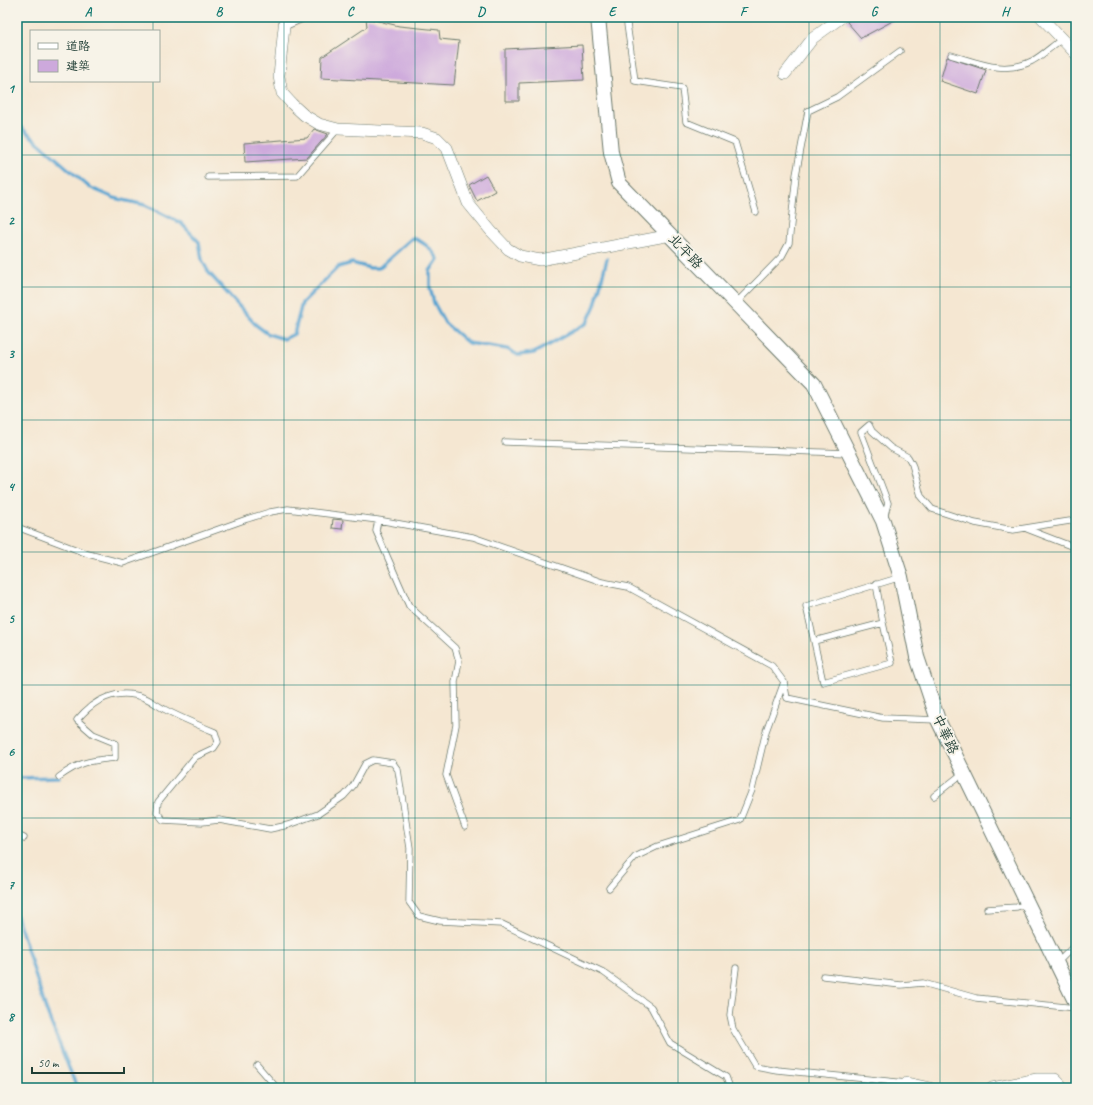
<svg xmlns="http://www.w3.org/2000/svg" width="1093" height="1105" font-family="Caveat,'LXGW WenKai TC',sans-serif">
<rect width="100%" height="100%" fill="#f7f3e8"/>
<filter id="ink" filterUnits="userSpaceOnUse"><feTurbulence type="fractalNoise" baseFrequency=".025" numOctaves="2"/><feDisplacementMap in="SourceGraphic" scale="8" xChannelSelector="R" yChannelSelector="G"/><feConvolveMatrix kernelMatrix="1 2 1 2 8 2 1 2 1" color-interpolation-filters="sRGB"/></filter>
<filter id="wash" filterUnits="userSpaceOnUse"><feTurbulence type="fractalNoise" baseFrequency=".012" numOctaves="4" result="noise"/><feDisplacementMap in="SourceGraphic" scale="16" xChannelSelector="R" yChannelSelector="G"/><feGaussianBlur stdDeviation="0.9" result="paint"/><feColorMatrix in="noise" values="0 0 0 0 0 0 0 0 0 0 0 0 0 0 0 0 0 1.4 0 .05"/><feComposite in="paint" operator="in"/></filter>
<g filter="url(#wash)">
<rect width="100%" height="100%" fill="#f5e7d2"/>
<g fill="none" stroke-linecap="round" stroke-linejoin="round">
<path stroke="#59a4d1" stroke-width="3.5" d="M17,124L89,187L114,198L145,205L181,223L199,242L202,260L209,273L256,325L268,334L284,339L294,334L302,303L338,267L352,263L370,268H379L412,238C425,242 431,249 438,259L430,271V288L434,303L445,323L468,343L507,349L518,355L534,353L587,323L595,305L607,259
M17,778L59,777
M17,916L46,1010L77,1088"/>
</g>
<g id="blocks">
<path fill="#cda9dc" d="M849,17H900L861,38L847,22Z
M366,18L399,26L439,30L440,39L459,41L454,85L321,78L322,57L367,27Z
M582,45L584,80L519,83V101H505V49Z
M947,57L986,70L978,94L940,81Z
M314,129L328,134L307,158L245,162L244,143L307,138Z
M486,175L495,191L477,201L469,185Z
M333,519L343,520L342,529L332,528Z"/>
</g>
</g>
<g filter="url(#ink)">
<use href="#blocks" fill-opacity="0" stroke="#6a786b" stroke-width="1"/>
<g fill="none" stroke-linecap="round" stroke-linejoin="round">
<g stroke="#6a786b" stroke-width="7">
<path id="service" d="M626,17L635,81L682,88L686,122L735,142L756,212
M284,27L307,17
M951,55C979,63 1004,75 1032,61C1043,55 1052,46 1062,39
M208,177L297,176L338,129
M736,303L782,256L789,243L796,175L808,111L837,97L900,51
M505,442L848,453
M884,518L888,503L861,432L869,425L872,431L891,448L908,457L912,464L921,496L932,509L975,523L1013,530L1076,520
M378,520L376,531L409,606L455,648L459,661L455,682L456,725L446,775L465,827
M17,527L88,554L123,563L247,519L270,512L288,509L378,520L473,537L602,582L628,587L772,666L784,682L787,698L883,718L938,720
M1027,529L1076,548
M876,584L883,623L814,641L806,606L901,577
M814,641L823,682L892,663L883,623
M59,777C81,761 89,761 115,758V743L93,734L77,720C95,698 118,688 145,698C152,701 158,706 164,709C181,718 198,725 215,732L218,742L214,748L195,757L158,802L157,812L163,820L202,822L219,820L270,829L288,825L318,814L344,796L353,786L365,764L373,760L393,763L398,770L410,848L409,902L419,916L440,921L502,924L603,972L651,1007L670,1043L726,1077L730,1088
M934,796L963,773
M17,835L24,838
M609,888L635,857L658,846L740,820L752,790L766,731L784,682
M987,909L1017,907L1026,904
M1058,962L1076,944
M736,968L730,1015L733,1029L755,1066L777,1070L907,1083
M823,976L901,985L923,983L976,998L1076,1008
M257,1065L277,1088"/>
</g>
<g stroke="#6a786b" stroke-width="12">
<path id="minor" d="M285,17L279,76L282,93L292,104L304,115L319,124L338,129L422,133L437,138L447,148L468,203L491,231L508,249L520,256L540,260L671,235
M1041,17L1076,54
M785,74L813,38L842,17
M907,1083L930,1088
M992,1088L1037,1079H1055L1061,1085V1088"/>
</g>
<g stroke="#6a786b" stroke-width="16">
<path id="tertiary" d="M598,17L611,152L619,183L814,384L883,521L901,577L917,657L938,720L1076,1003"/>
</g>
<use href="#service" stroke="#fff" stroke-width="5.5"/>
<use href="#minor" stroke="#fff" stroke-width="11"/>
<use href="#tertiary" stroke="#fff" stroke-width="14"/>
</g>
</g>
<path fill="none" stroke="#0f766e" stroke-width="1" stroke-opacity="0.55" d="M153,17V31M284,17V1088M415,17V1088M546,17V1088M678,17V1088M809,17V1088M940,17V1088M153,81V1088M17,155H1076M17,287H1076M17,420H1076M17,552H1076M17,685H1076M17,818H1076M17,950H1076"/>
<g text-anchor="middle" stroke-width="4" stroke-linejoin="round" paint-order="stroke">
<g font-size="14" fill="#1f3d34" stroke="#f7f3e8">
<text transform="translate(686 251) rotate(46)" y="5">北平路</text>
<text transform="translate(946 734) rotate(65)" y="5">中華路</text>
</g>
</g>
<rect width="1093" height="1105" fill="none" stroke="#f7f3e8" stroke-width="44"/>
<rect x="30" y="30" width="130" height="52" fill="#f7f3e8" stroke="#a1aaa0"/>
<rect x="38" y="43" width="20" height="6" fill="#ffffff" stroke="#a1aaa0"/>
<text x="66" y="50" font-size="12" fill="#1f3d34">道路</text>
<rect x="38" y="60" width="20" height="12" fill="#cda9dc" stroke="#a1aaa0"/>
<text x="66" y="70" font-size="12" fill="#1f3d34">建築</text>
<path d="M32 1067v6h92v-6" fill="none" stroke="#1f3d34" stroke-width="2"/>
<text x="38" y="1067" font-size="12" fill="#1f3d34" stroke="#f7f3e8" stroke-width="3" paint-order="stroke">50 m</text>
<rect x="22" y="22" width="1049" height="1061" fill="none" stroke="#0f766e" stroke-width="1.5"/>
<g font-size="13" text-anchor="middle" font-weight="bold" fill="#0f766e">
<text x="88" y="16">A</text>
<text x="219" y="16">B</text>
<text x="350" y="16">C</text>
<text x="481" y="16">D</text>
<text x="612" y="16">E</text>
<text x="743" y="16">F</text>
<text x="874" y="16">G</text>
<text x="1005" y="16">H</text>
<text x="11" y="93">1</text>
<text x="11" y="225">2</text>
<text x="11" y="358">3</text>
<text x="11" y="491">4</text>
<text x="11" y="623">5</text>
<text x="11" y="756">6</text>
<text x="11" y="889">7</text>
<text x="11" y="1021">8</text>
</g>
</svg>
